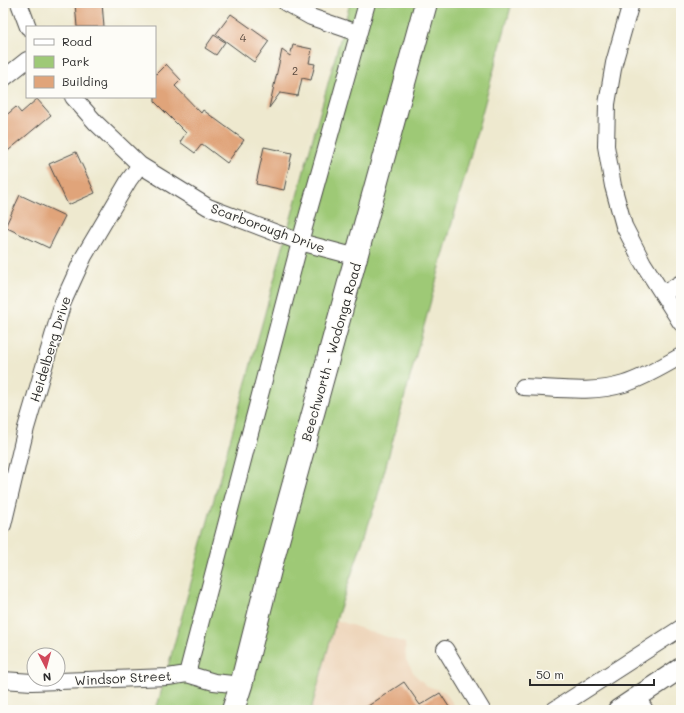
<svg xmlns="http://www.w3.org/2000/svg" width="684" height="713" font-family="Mali,sans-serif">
<rect width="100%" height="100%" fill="#fdfcf7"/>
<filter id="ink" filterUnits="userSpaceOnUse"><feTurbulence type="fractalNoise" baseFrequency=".025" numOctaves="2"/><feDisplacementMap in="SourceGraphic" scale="8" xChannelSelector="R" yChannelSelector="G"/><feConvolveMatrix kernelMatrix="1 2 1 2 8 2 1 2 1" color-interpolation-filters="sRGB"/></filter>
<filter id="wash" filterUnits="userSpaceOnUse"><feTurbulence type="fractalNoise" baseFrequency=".012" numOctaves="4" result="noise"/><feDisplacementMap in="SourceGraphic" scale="16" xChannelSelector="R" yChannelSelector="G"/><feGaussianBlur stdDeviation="0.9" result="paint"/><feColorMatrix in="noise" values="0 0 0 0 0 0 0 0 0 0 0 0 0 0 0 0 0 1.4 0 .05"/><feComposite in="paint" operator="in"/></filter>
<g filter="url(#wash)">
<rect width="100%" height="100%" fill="#eee9cf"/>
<path fill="#eed6bb" d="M336,620L405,643L406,660L415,675L427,686L445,692L457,710H311Z"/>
<path fill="#9ec976" stroke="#647a50" d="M350,3H512L376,502L336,620L311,710H154L158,703Z"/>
<g id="blocks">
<path fill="#e0a47a" d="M75,3H102L104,27H77Z
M231,14L269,41L254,62L216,34Z
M214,35L225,42L216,55L205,48Z
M293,45L312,49L309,63L315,64L311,80L302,78L298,96L280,93L269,108L282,50L290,56Z
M166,64L181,80L175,86L201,113L203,110L244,140L227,163L202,144L195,153L180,142L186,133L155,102V75Z
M37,99L51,115L3,155V118L16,107L21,113Z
M264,147L292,153L284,190L256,184Z
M76,152L95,193L68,205L49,164Z
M20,195L65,216L49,248L5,227Z
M404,682L420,705L440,693L451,710H362Z"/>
</g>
</g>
<g filter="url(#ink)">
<use href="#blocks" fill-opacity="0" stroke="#484844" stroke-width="1"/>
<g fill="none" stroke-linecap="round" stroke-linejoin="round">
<g stroke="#484844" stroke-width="18">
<path id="minor" d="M19,3L28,27
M286,3L311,17L358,33
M631,3L614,63L607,104L606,146L613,186L624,226L643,263L681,323
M3,79L27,60
M73,97L96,123L140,165L208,207L300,242L357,257
M663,294L681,283
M523,387C556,388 592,394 624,384C644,378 663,366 681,356
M3,525L26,428L63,302L84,256L129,180L140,165
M445,649L482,710
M187,674L300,242L367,3
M3,680L32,682L168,677L187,674L214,682L241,685
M637,698L645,710
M554,710L681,628"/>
</g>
<g stroke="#484844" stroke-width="22">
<path id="tertiary" d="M618,710L681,668"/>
</g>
<g stroke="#484844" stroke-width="24">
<path id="secondary" d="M233,710L241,685L271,566L426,3"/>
</g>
<use href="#minor" stroke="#fff" stroke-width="16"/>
<use href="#tertiary" stroke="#fff" stroke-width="20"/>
<use href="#secondary" stroke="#fff" stroke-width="22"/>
</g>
</g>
<g text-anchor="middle" stroke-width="3" stroke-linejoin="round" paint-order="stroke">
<g font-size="11" fill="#58493f">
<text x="243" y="42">4</text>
<text x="295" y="75">2</text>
</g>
<g font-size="13" fill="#2b2b2b" stroke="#fdfcf7">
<text transform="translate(268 228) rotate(20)" y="5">Scarborough Drive</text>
<text transform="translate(50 349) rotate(-73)" y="5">Heidelberg Drive</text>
<text transform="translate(331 352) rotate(-74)" y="5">Beechworth - Wodonga Road</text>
<text transform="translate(123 678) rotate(-3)" y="5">Windsor Street</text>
</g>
</g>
<rect width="684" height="713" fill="none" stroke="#fdfcf7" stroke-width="16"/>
<rect x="26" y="26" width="130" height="72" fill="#fdfcf7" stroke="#a9a8a5"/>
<rect x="34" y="39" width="20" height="6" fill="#ffffff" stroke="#a9a8a5"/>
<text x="62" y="46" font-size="12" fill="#2b2b2b">Road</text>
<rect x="34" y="56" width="20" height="12" fill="#9ec976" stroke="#a9a8a5"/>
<text x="62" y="66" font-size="12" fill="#2b2b2b">Park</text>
<rect x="34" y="76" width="20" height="12" fill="#e0a47a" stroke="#a9a8a5"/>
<text x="62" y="86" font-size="12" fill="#2b2b2b">Building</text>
<g transform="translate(46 667) rotate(174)"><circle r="19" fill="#fdfcf7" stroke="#a9a8a5"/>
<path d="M0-3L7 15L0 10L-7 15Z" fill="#d1495b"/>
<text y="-6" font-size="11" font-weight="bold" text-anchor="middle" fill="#2b2b2b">N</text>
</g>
<path d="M530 679v6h124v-6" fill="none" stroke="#2b2b2b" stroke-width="2"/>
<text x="536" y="679" font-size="12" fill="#2b2b2b" stroke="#fdfcf7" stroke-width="3" paint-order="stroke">50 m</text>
</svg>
